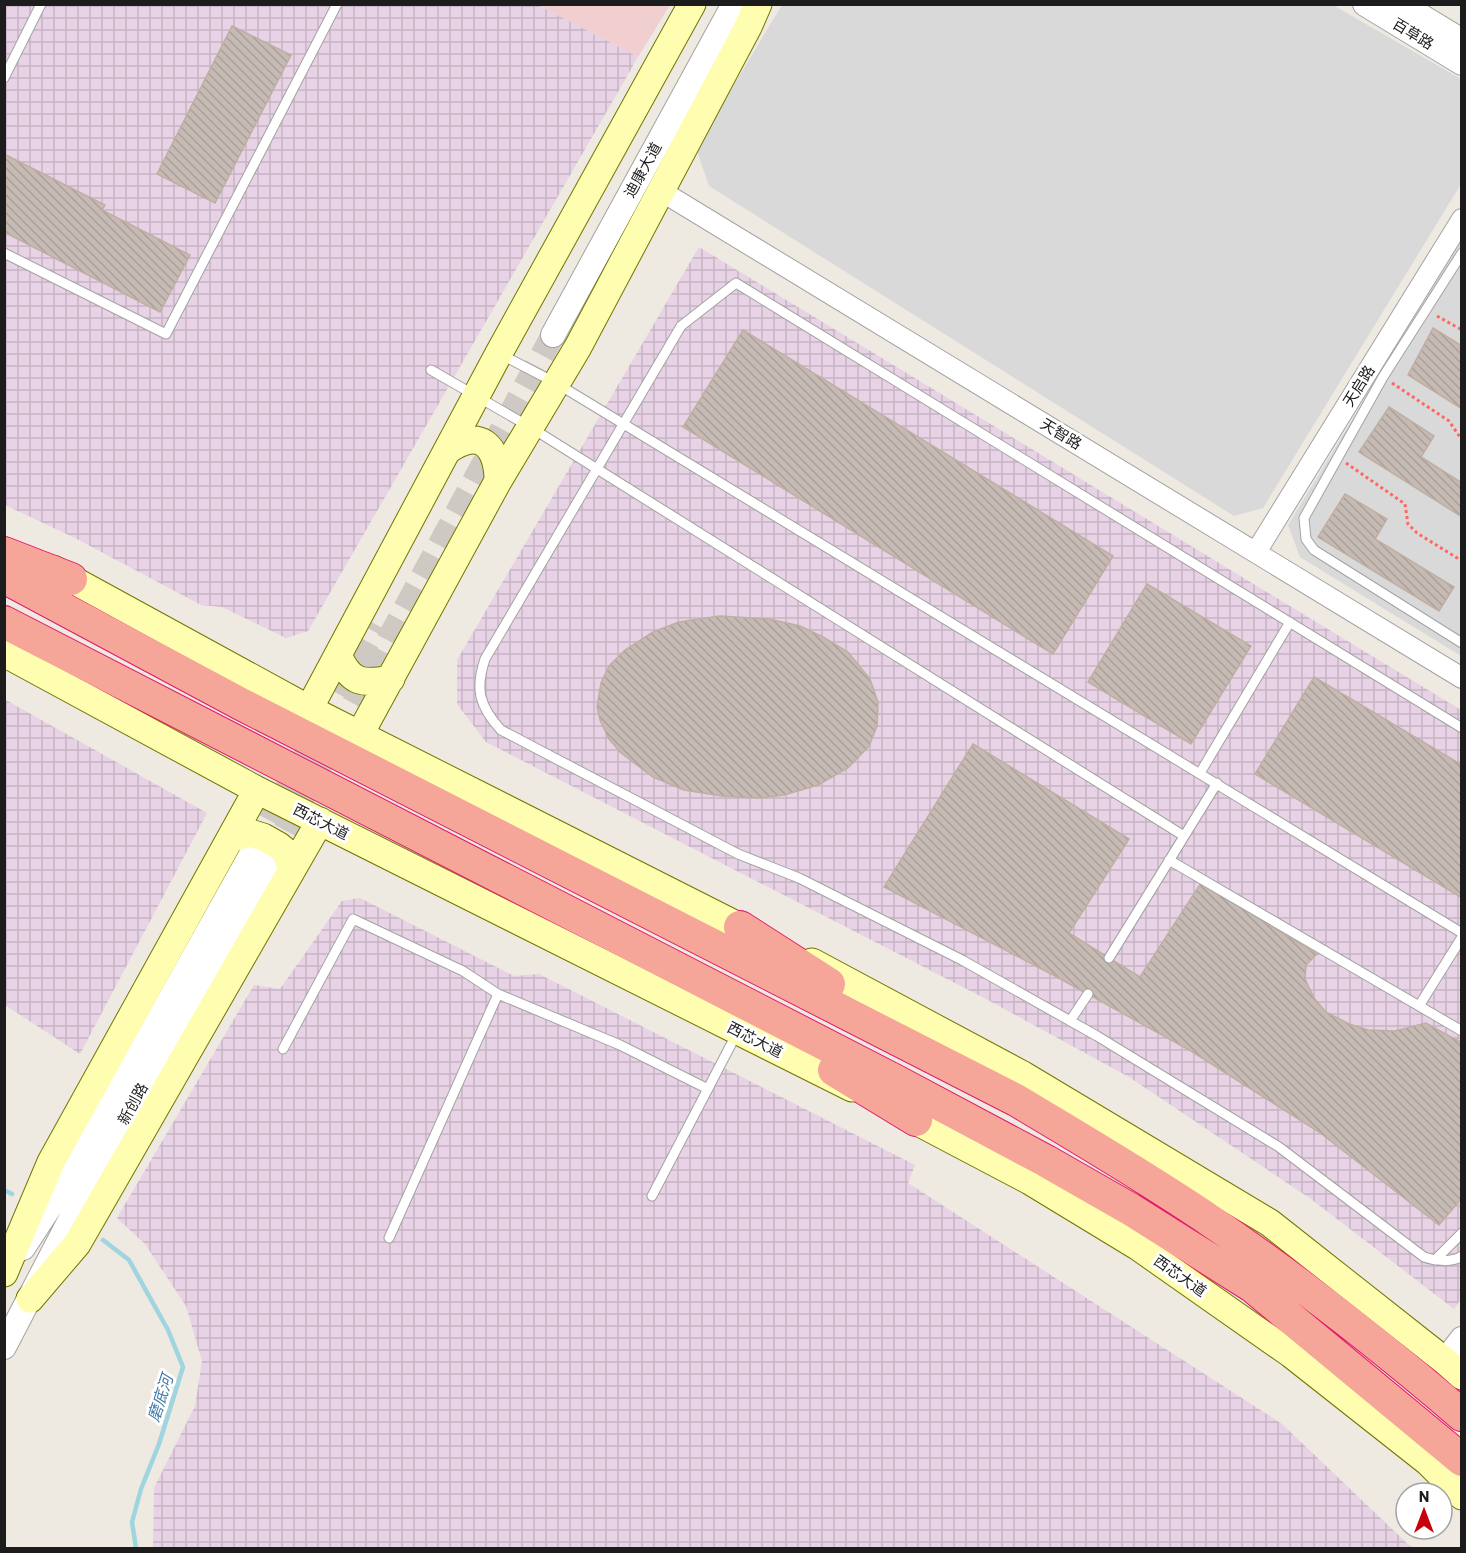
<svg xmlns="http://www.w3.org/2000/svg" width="1466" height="1553" font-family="Barlow,'Noto Sans SC',sans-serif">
<defs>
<pattern id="industrial-grid" width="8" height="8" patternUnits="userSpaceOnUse" patternTransform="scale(1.5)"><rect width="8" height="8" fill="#e8d2e5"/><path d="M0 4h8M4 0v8" fill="none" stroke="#c6b4c4"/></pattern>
<pattern id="building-back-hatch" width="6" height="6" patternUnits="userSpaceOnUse" patternTransform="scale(1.5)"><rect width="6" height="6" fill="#c6bbb4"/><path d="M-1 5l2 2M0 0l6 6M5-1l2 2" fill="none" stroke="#aaa09a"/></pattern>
</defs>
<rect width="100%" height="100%" fill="#eee9e1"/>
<path fill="#dad9d9" d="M782,5H1333L1461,79V184L1263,508L1234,516L709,186L696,148Z
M1461,241V656L1300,557L1288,525Z"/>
<path fill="#f1cecf" d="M538,5H670L638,57Z"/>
<path fill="url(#industrial-grid)" d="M4,5H538L638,57L308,631L286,638L222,607L201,605L75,538L5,505Z
M699,247L1461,710V1299L1454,1309L1311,1199L1129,1077L986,999L486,742L457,704V660Z
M4,699L207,813L80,1054L5,1005Z
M360,898L514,976L539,974L915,1165L908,1183L1282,1424L1412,1548H153L154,1488L195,1406L202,1361L186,1306L145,1244L117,1218L254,985L280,989L342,901Z"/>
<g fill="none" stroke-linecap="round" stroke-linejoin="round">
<path stroke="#9ed5df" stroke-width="4.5" d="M4,1190L12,1194
M103,1240L129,1260L168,1330L183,1367L159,1444L141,1489L132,1522L136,1548"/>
</g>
<path fill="url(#building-back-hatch)" stroke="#c1aea2" stroke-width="1.5" d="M232,26L291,55L215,203L157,174Z
M4,154L105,205L102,210L190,255L160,312L4,232Z
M1433,328L1462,346V409L1408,375Z
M743,330L1113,556L1053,654L683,427Z
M1389,407L1434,436L1421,457L1462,483V517L1359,452Z
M1345,494L1387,519L1375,539L1454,587L1439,611L1318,537Z
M1147,584L1251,646L1191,744L1088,682Z
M720,616L769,619L800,626L823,637L848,652L870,679L878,702L877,726L869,746L848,768L818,785L784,795L760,798L722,796L684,790L653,777L621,753L609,739L600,720L597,707L601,683L609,666L625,650L653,632L679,622Z
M1314,677L1462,765V898L1255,774Z
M973,744L1129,839L1069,933L1109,958L1140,977L1201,883L1317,954L1306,965L1305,979L1314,998L1326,1012L1349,1024L1368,1030L1395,1031L1426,1023L1462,1043V1198L1439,1225L1319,1132L1191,1051L1055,976L884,887Z"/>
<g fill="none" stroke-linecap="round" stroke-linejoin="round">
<path stroke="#cecac3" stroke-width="24" stroke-dasharray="24 12" stroke-linecap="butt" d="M252,852L377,625
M268,862L553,335"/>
<g stroke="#a3a3a3" stroke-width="11">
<path id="service" d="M4,78L41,4
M4,253L166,334L337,4
M1462,253L1383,377L1304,518L1306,539L1314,550L1462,643
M500,354L556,383L1462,933
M431,370L530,427L1184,836
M1462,728L736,283L681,326L485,659C475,689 479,706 501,730L738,854L799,878L962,960L1097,1036L1279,1147L1424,1257C1435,1261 1452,1263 1462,1256
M1200,773L1290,622
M1169,860L1462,1031
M1109,958L1217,783
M1419,1006L1462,937
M1070,1021L1088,994
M283,1049L353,919L463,971L498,994L620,1045L708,1089
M652,1196L737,1033
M389,1238L498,994
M1435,1260L1462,1233"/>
</g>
<g stroke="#a3a3a3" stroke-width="22">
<path id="minor" d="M661,191L1462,678
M1256,552L1462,219"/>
</g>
<g stroke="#a3a3a3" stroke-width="26">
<path id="tertiary" d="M1365,4L1462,63
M1401,4L1462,41
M553,335L734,4
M23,1248L74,1170L252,853
M4,1347L92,1178L267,864
M1445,1361L1462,1339"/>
</g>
<g stroke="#717600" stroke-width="29">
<path id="secondary" d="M447,451C479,427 498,445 498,481
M53,569L309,709L758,936
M4,653L257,790L852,1088
M338,655C351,684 362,684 391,679
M309,709L499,353L692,4
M360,734L498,481L578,347L748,27L758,4
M232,838L250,833L263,837L279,846L285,851L292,869
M812,962L1023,1075L1270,1223L1445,1361L1462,1376
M897,1111L1030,1181L1137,1246L1291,1354L1428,1462L1462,1496
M4,1273L51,1162L257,790
M30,1299L77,1244L320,821"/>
</g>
<g stroke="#e2186a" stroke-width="34">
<path id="trunk" d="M4,553L71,579
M4,577L241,704L1016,1100C1078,1137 1141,1174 1202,1215C1292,1276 1379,1344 1462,1415
M4,622L896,1081L1046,1161L1130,1209L1252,1286L1462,1460
M740,927L829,984
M834,1070L916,1120"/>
</g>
<path stroke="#ff6861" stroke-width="3" stroke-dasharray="3 3" stroke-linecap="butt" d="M1437,316L1462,330
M1392,383L1449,421L1462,440
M1346,463L1405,504L1408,524L1417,533L1462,561"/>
<use href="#service" stroke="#fff" stroke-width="9"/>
<use href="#minor" stroke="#fff" stroke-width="20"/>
<use href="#tertiary" stroke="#fff" stroke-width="24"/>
<use href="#secondary" stroke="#fefdb0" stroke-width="27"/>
<use href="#trunk" stroke="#f6a698" stroke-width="32"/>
</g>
<g text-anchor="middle" stroke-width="6" stroke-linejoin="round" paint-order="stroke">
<g font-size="15" fill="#1c1c1c" stroke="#fff">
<text transform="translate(1413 34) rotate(31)" y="5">百草路</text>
<text transform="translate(643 170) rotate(-61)" y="5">迪康大道</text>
<text transform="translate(1359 386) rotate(-58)" y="5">天启路</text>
<text transform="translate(1061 434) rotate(31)" y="5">天智路</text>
<text transform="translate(321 822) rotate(27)" y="5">西芯大道</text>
<text transform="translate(755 1040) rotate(27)" y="5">西芯大道</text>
<text transform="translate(133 1104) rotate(-61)" y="5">新创路</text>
<text transform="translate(1180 1276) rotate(35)" y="5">西芯大道</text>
</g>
<g font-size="16" font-style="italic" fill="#407ba9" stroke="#fff">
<text transform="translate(160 1398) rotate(-72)" y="6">磨底河</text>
</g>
</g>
<rect width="1466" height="1553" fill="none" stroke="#1c1c1c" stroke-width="12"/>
<g transform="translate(1424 1511)"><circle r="28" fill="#ffffff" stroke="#a4a4a4" stroke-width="1.5"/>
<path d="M0-4.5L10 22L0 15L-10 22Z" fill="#c8000c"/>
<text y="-9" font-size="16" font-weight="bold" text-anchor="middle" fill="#1c1c1c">N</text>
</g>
</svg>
